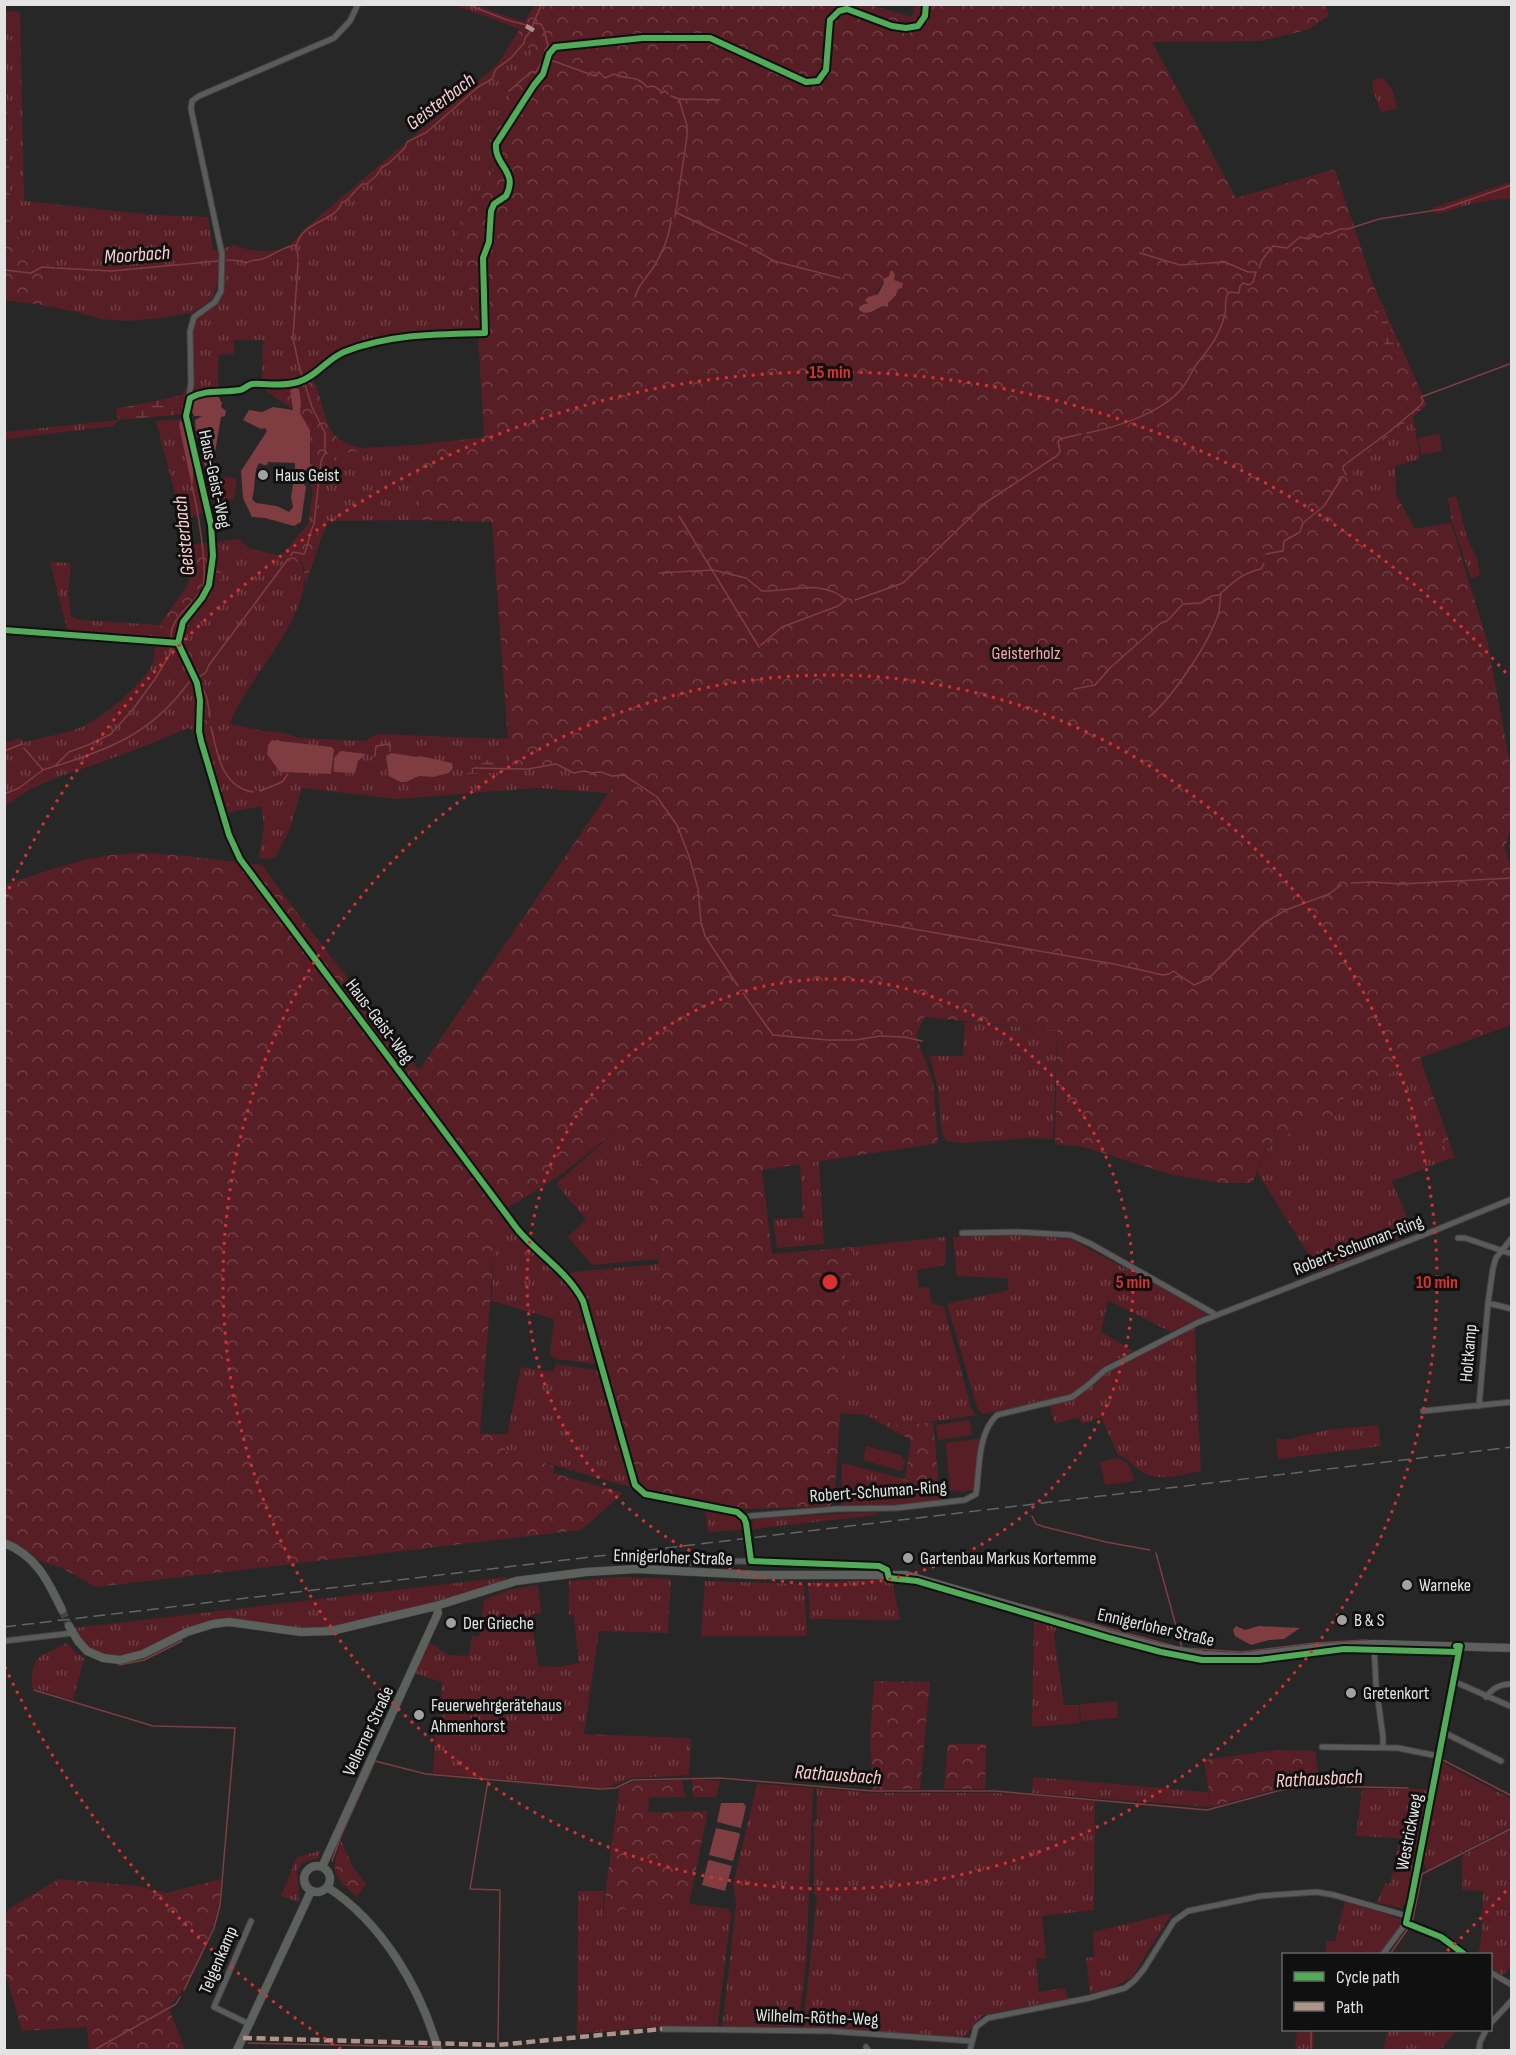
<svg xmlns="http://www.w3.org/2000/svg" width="1516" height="2055" font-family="'Sofia Sans Condensed',sans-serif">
<defs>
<pattern id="grass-tufts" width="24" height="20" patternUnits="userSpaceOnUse" patternTransform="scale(1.5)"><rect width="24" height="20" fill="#571f25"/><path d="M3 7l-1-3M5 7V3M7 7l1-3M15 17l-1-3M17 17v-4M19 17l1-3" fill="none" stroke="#6f3f44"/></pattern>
<pattern id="forest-crowns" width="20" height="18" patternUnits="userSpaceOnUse" patternTransform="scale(1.5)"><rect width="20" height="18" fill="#571f25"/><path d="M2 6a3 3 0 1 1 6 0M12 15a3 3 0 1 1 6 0" fill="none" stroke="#6f3f44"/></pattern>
<pattern id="wetland-marsh" width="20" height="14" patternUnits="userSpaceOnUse" patternTransform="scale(1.5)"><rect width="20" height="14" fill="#571f25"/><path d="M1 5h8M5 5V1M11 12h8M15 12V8" fill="none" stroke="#6f3f44"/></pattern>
</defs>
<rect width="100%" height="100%" fill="#272727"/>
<path fill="url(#grass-tufts)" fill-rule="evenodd" d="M454,5H474L524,22L520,29Z
M4,11L20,12L24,201L153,215L208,217L213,251L235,245C248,252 280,255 291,244C299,236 306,227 315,220L497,65L527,46L533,50L480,159L495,169L456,227L478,333L425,332L375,339L341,352L298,381L262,384L263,340H234V354L218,355V388L194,391L191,331L195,318L223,291L218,280L213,298L192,313L159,318L125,321L101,319L77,312L42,305L53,269L11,230Z
M1382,77L1393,91L1397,108L1381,112L1373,91L1372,81Z
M1507,183H1511V199C1486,198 1461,207 1437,214L1432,208Z
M1413,416L1420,459L1395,466L1396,495L1366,500L1350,467Z
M184,419L206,512L182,520L156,421Z
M118,420L113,426L5,439V432Z
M417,445L420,520L328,521L318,547L319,505L328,466L338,454L360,451L362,448Z
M1456,496L1467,538L1477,559L1480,575L1471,579L1452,522L1448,498Z
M239,539L248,548L281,556L282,561H300C323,606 243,681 230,724L263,731L283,733L300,738L365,741L377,734L508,739L511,768L565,769L616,782L607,793L537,788L397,799L302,788L289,831L275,857L267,859L259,858L264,825L261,806L232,812L218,776L209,737L201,676L186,643V630L192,620L221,578V549L216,542ZM281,740L334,750L331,774L302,772L288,774Z
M50,562L71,563L68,596L71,616L80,620L159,625L169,637L140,639L68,632Z
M155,646L178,648L197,690V731L188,728C163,739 137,749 110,759C77,771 30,783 5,807V743L20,738L25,742C44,737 65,734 84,726C103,717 139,687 150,669C154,663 154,653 155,646Z
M965,1022L1057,1030L1053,1139L1026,1138L964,1143L947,1141L942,1134L938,1090L930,1056H963Z
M1413,1060L1449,1159L1392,1181L1413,1233L1319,1271L1257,1172L1268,1147L1280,1137L1333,1116L1339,1101Z
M620,1127L651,1181L658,1259L592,1265L568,1237L586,1219L556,1184Z
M819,1161L824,1244L777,1248L773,1219L803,1218L800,1164Z
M503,1215L528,1247L572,1290L580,1303L596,1364L557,1359L550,1355L554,1319L492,1301L494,1251Z
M1018,1235L1070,1239L1209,1313L1171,1332L1108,1300L1101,1332L1133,1351L1103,1367L1085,1385L1071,1394L983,1414L977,1407L947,1304L1009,1290L1007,1278L957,1276L953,1237Z
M946,1237L945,1265L917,1270L919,1288L929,1287L931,1303L944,1307L971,1408L976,1415L900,1426L865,1415L840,1413L853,1247Z
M659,1264L666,1342L603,1363L586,1300L569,1274L572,1272Z
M1195,1327L1196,1379L1201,1471C1183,1474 1158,1483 1141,1471C1131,1464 1132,1460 1118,1455L1101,1417L1082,1424L1079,1417L1055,1424L1049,1405L1075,1399L1107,1371Z
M556,1364L597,1370L630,1487L504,1451L521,1367L553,1372Z
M1378,1425L1381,1446L1278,1459L1276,1439H1289L1327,1430Z
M842,1463L939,1488L940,1500L893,1505L841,1506Z
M705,1509C723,1512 739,1510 743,1530L708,1532Z
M877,1512L876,1515L752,1529L753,1520L757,1518Z
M507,1577L505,1580C466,1594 427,1604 387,1614C363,1620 340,1628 315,1629C283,1629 252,1619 220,1620C174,1620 107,1696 75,1628Z
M622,1577L671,1579L668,1633L599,1631L584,1734L691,1738L689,1775L631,1778L608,1787L600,1788L433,1773L436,1725L441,1726L442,1682L415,1673L429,1642L448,1655L469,1656L472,1636L479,1637L484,1600L509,1590L538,1585L541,1613L531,1614L538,1666L557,1667L579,1663L574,1615H569V1581Z
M892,1579L900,1620L810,1619L808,1583Z
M705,1581L804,1584L807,1636H701Z
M1034,1621L1056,1627L1054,1636L1064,1705H1079L1080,1723L1032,1727Z
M67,1643L76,1653L84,1658L73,1700L32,1688C30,1654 41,1657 67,1643Z
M1440,1762L1511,1799V1826L1427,1870L1422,1860V1855Z
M1033,1777L1208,1792L1211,1807L1032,1793Z
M757,1784L813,1788L806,1964L798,2028H722L735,1914L736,1901L733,1885Z
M817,1788L872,1793H995L1095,1801L1094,1910L1042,1916L1046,1958L1036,1959L1039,1992L1065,1988L1068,1999L986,2014C973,2020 972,2032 962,2037L803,2028L817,1896L814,1895V1822L817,1819Z
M1362,1789H1429L1407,1902L1401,1908L1377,1903L1385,1883L1390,1884L1400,1838L1356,1836Z
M649,1797L648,1813H616L618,1798Z
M1511,1829V1966L1503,1975L1491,1968L1490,1954H1478L1481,1941L1483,1891L1462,1890V1856Z
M320,1851L318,1858L303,1862L297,1870L299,1902L281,1896L297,1857Z
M578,1891H604L602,1919L641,1903L689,1904L728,1909L731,1913L717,2028L648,2027L577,2034Z
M1345,1901L1400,1919L1402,1924L1380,1954H1326V1941H1335Z
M1172,1913L1132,1977L1109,1990L1090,1994L1086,1958L1094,1957L1093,1932Z
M1297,2030H1314L1313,2050H1295Z
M1388,2030H1457L1441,2050H1383Z"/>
<path fill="url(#forest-crowns)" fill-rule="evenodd" d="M867,4L912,17L915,4L1327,5L1328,16L1307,30L1260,41L1152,42L1236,198L1335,169L1373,284L1427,405L1350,467L1366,499L1396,495L1415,529L1451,523L1487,641L1511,769V826L1505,848L1512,871L1511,1025L1420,1058L1455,1158L1449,1159L1413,1061L1339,1101L1333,1116L1280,1137L1267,1147L1252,1183H1222L1169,1174L1084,1147L1055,1144L1057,1030L924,1017L916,1036L933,1081L938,1143L762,1170L772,1254L853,1247L834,1500L830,1506L745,1509L646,1491L639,1486L603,1363L666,1342L651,1181L620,1127L562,1174L506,1209L246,863L262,865L284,896L419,1070L616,782L565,769L510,768L492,522L420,520L417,445L484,437L478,333L456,227L495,170L480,159L533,50L527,47L497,65L535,5ZM889,276L896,281H900C899,295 877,318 861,311L864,304H868L867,301C880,293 880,283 889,276Z
M5,45L11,230L53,269L42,305L5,300Z
M311,377C330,407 316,439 362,448L360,451L338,454L328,466L319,505L318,547L305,586L304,568L301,562L282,561L281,556L308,524L313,493L309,477L311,452L300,413L301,403L291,400L294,410L266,391L262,384L298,381Z
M216,542L221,549V578L192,620L186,630V642L201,676L209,737L218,776L232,812L227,814L237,847L236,862L240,863L503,1215L494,1251L480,1434H508L505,1451L554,1466L553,1473L623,1493L581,1530L96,1587L62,1568L40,1561L24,1548L5,1539L4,885C42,873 81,857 121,854C158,851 199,858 236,862L227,842L199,742L197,690L178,648L159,625L189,583L186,545Z
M865,1415L900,1426L933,1422L939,1488L905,1479L911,1440Z
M874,1681L930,1682L920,1789L873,1790L870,1737Z
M948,1744H986L985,1789H944Z
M1276,1750L1315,1751L1320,1785L1280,1788L1211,1807L1204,1760Z
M692,1779L720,1781L716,1797H693Z
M682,1780L685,1797L618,1798L619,1788L633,1782Z
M708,1811L689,1904L641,1903L602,1919L616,1813Z
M341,1841L353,1867L366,1884L357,1897C333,1876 330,1872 341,1841Z
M59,1879L138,1886L166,1893L221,1879C220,1889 220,1899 218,1908C213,1929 186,1997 168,2006L185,2050H89L87,2027L22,2031L5,1972V1916L10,1908Z"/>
<path fill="url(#wetland-marsh)" d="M1378,304L1381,305L1400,353L1395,354L1385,345L1374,309Z
M187,385L188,398L185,414L118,420L116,409L183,395Z
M464,759L505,761L510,769L508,772L467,774Z"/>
<path fill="#571f25" d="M1440,434L1442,451L1421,455L1418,438Z
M232,477L237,480L234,499L210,501L204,483L206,479Z
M970,1420L972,1435L938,1440L936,1425Z
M975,1439H980L973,1490L962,1492L950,1490L946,1443Z
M866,1446L901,1455L905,1461L903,1469L901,1471L863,1460Z
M1117,1458C1129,1461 1132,1470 1134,1481L1105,1485L1100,1462Z
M1117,1701L1118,1718L1081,1721L1080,1704Z"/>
<path fill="#7f3c41" d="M891,270L895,274L894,280L903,283L902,288L897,290L896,295L888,303V307L883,306C875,309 868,317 859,310V307L864,304H868L865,300L868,297L878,294L884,283L883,279L889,276Z
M295,388L299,389L301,403L300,413L310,430V477L291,479V474H295V463L268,462L267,465H264L259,463C253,473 256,486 252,499L256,503L277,506L289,512L293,507L291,497L293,484H304L306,487L301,522L294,526L265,518L252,517L243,498L241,471L267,431L265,428L261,429L243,420L249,410L262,412L273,407L293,410L290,390Z
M210,395L218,396L222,403L221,407L226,411L225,416L221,417L213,464L205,467L196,433L195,420L202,416H194L190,407L197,398Z
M180,420C192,433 195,471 192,487L179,425Z
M272,740L332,747L334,750L331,774L280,772L267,754L268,745Z
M341,751L366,754L358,761L355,773L334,772C333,765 334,755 341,751Z
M391,753L417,757L420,756L452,763L453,768L449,773L433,777L419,776L406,782H400L389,776L386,756Z
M1236,1626L1245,1630L1259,1626L1300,1628L1284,1639L1269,1640L1251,1645L1235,1636L1233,1630Z
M743,1803L746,1806L741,1828L717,1822L721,1803Z
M716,1828L739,1833L740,1835L733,1861L709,1855Z
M710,1860L732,1866L725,1891L702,1885L708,1861Z"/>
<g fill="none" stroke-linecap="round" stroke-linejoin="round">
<path stroke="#7f3c41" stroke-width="1.5" d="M466,4L507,20L530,26
M533,23L541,24L544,30L548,46L545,50V58L595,76L599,72L605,78L614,74C629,81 636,74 647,87L653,86L660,90L661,93L665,91L668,94
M509,91L531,72H536L544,59
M671,96L679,99L687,126V136L675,217
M679,99L720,100
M675,212L747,246
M751,248L774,261L840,278
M298,259C298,254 296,247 297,244C303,220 335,223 342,202L346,201L362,184H367L376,176L382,167L388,164L405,148L407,142L427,132L478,87L492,79L496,69L511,58L524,43L525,38C532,33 536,14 542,4
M227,260L241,261L246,263C253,259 258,261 265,258C275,254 286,245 297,245
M298,262L293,338L299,366
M57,268L111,271L219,261
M1259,268L1262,260L1273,246L1287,248L1300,237L1309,239L1313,236L1320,237L1325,233L1329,234L1340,229H1348L1379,219L1443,209L1512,185
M4,270L31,273L42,267L55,268
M635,297C638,285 646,278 653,268C663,252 670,237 671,218
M1087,433C1117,427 1162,413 1182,388C1188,381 1191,372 1196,365C1205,353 1214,344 1219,331C1221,327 1224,318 1225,314C1227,306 1223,300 1229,292L1239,293L1240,286L1243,283L1249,285L1253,282L1256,272H1248L1225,262L1180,265L1140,253
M1346,475L1343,469V466L1389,432L1422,404L1423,401L1421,397L1512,363
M679,516L759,647
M1266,554L1283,551L1284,541L1300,532L1303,523L1324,506L1341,479
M291,555L293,552L304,554C309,544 309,534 314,524L321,461L325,453V433L312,407L300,369
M659,573L713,570L746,578L762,591C791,592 822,578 846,600L838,606L782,627L761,645
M855,600L903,583L985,503L1058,455L1060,451L1058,442L1060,439L1081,434
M171,641C169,615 194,606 202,589C209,572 197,506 192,486
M1074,689L1095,685L1111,667L1161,623L1167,621L1183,604L1201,603L1212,596L1219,595C1233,582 1242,573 1261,569L1264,563
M210,717L207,698L198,678L206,672L209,665L288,559
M1149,717C1173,697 1210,642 1219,612C1220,606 1220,599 1221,593
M211,727C217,752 221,787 253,792
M24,748L43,770
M4,751L22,744
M375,756L376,746L390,744V751
M56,766C113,748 153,732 189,682
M474,768L528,769L556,764L574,773L584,771L592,773L601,772L612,776L624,775L657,797L677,825L689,856L698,889L701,922L705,936L738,986
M260,791L282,782L288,774
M4,794L19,788L43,770L55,766L69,752L88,745L111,734L134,708L155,679L171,652V645
M1512,844L1510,846L1512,850
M1351,883L1372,882L1401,884L1512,878
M833,915L1114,964L1163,975L1169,974L1173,971L1194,985L1208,979L1264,923L1286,910L1329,894L1341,885
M743,993L773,1035L828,1040H855L880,1036L904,1037L922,1041
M599,1370L631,1486
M1032,1516L1036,1524L1045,1527L1106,1542L1150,1550
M1156,1553L1182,1648L1242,1652L1315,1643L1367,1640
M1016,1603L1174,1646
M119,1665L144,1660L182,1641
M34,1690L153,1726L235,1728L220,1905L214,1928L184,1990
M1443,1760L1512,1796
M488,1781L470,1889L500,1890L498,2042
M332,1861L341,1836L375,1761L426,1774L600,1789L616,1788L632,1780L720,1778L872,1791H995L1207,1810L1281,1790L1318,1786L1408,1788
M1390,1954L1412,1923L1422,1874L1512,1828
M248,2043L431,2047
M94,2050L176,2004L180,1997
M1311,2050V2030"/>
<path stroke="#434343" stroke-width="8" stroke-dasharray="8 4" stroke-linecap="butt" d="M62,1610L69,1626"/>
<g stroke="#424242" stroke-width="7">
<path id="street" d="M358,4L350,21L334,38L199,96L192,101L191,109L222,254L221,291L215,302L194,317L190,331L191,384L186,416L211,525L213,568L209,585L202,598L183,622L178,643L197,683L200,700L199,731L201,741L229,835L240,859L518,1230C539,1255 568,1272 583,1301L635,1485L645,1494L737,1512L744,1518L747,1529
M4,630L178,643
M962,1233L1018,1232L1071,1235L1091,1244L1213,1313L1214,1316
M1458,1238H1465L1512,1254
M1488,1303L1512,1309
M1479,1406L1488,1303L1493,1268L1496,1258L1512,1238
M1423,1411L1512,1402
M744,1518L750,1516L836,1509L896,1508L965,1500L976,1494C980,1468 977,1434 997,1415L1072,1397L1087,1386L1105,1370L1199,1322L1431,1232L1512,1199
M636,1569L646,1563L751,1561L879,1566L884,1567L889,1574
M4,1641L73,1633
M1374,1644L1376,1685L1383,1737V1747
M1486,1697C1493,1688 1500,1684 1512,1684
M1443,1732L1501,1761
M1322,1747L1398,1748L1438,1756
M1406,1923L1441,1937L1464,1954
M1383,1954L1406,1923L1411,1901L1453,1681L1512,1707
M1490,1972L1512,1985
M249,2024L214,2007L251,1921
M1490,2024L1512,2000
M662,2029L829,2031L971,2041
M866,2047L868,2050
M970,2050L976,2027L988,2018L1089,1998L1125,1988L1134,1981L1144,1969L1174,1921L1188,1911L1261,1896L1317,1892L1334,1895L1407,1916
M1479,2050L1480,2042L1486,2030"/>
</g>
<g stroke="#424242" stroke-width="9">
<path id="secondary" d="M4,1543C36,1555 48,1581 62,1610
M69,1626L78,1641L87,1651L103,1658L120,1660L143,1654L187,1632L213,1624L229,1622L301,1632L331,1631L436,1606L516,1581L586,1572L636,1569L757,1575H906L1110,1634L1163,1648L1203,1655L1241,1657L1314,1648L1374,1644L1512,1648
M304 1879a13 13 0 1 1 26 0a13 13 0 1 1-26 0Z
M322,1867L438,1613L436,1606
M327,1887C382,1922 421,1989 438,2050
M237,2050L311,1891"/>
</g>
<use href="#street" stroke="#5b5b5b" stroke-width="5"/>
<use href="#secondary" stroke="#5d615d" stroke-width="8"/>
<path stroke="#646464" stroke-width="1.5" stroke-dasharray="12 6" stroke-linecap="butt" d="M4,1627L1512,1447"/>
<g stroke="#424242" stroke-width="7" stroke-linecap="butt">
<path id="street-bridge" d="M747,1529L749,1548"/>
</g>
<use href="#street-bridge" stroke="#5b5b5b" stroke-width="5"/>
<path stroke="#af9288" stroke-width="4.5" stroke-dasharray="9 4.5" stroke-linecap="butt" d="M526,26L535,31
M243,2038L498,2045L662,2029"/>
<g stroke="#0f100f" stroke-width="10">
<path id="cycleway" d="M926,4L925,16L918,26L906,28L892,26L847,9L839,11L830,20L826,70L818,81L806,82L710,38H643L555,47L549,54L543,74L534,85L496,144C494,166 519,171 506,196L494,204L491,211L489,242L483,258L485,333C437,334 389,334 344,352C327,359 316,377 298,382C281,387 267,383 252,384C247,385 245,389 240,390C222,393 206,389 190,398L186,416L211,525L213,556L209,585L202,598L183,622L178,643L197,683L200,700L199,731L201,741L229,835L240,859L518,1230C539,1255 568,1272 583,1301L635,1485L645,1494L737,1512L744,1518L746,1523L751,1561L879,1566L887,1570L889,1578L917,1581L1109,1638L1161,1652L1202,1660H1259L1344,1649L1458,1652
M4,630L178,643
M1456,1646H1460L1411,1901L1406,1923L1441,1937L1464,1954"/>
</g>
<use href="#cycleway" stroke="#51ab58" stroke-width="6"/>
</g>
<g fill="none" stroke="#d73131" stroke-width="3" stroke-dasharray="3 6">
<circle cx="830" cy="1282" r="303"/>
<circle cx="830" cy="1282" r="607"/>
<path d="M1506 1891A910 910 0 0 1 1445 1953M341 2049A910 910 0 0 1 5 1667M5 897A910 910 0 0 1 1506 673"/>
</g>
<g fill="#a1a1a1" stroke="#0f100f" stroke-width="2">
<circle cx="263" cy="475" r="6"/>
<circle cx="908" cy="1558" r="6"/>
<circle cx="1407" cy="1585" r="6"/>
<circle cx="1342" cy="1620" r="6"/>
<circle cx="451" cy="1623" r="6"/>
<circle cx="1351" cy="1693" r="6"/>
<circle cx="419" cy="1715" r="6"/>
</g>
<g text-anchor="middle" stroke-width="6" stroke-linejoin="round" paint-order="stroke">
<g font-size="18" fill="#e2e3e2" stroke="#0f100f" text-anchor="start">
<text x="275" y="481">Haus Geist</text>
<text x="920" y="1564">Gartenbau Markus Kortemme</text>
<text x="1419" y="1591">Warneke</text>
<text x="1354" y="1626">B &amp; S</text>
<text x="463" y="1629">Der Grieche</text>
<text x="1363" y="1699">Gretenkort</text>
<text x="431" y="1711">Feuerwehrgerätehaus<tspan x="431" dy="21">Ahmenhorst</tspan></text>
</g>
<g font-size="18" fill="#e2e3e2" stroke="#0f100f">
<text transform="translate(215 479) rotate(78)" y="6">Haus-Geist-Weg</text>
<text transform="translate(380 1021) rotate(53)" y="6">Haus-Geist-Weg</text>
<text transform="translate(1358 1245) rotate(-21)" y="6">Robert-Schuman-Ring</text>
<text transform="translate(1468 1353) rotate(-85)" y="6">Holtkamp</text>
<text transform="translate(878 1491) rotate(-4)" y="6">Robert-Schuman-Ring</text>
<text transform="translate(673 1557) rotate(2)" y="6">Ennigerloher Straße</text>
<text transform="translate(1156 1627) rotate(13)" y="6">Ennigerloher Straße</text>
<text transform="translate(368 1731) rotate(-65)" y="6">Vellerner Straße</text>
<text transform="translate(1409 1832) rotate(-79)" y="6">Westrickweg</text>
<text transform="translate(218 1960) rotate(-67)" y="6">Telgenkamp</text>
<text transform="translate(817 2017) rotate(2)" y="6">Wilhelm-Röthe-Weg</text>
</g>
<g font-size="18" fill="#fda4a8" stroke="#0f100f">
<text x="1026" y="659">Geisterholz</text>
</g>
<g font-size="20" font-style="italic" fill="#fdcecf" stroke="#0f100f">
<text transform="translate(440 101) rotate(-37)" y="7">Geisterbach</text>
<text transform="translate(137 254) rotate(-4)" y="7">Moorbach</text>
<text transform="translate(183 536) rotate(-96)" y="7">Geisterbach</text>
<text transform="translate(838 1774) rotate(4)" y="7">Rathausbach</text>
<text transform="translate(1319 1778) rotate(-3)" y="7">Rathausbach</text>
</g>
</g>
<circle cx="830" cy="1282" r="9" fill="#d73131" stroke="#0f100f" stroke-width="3"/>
<g font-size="18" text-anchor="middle" font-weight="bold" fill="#d73131" stroke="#0f100f" stroke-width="6" stroke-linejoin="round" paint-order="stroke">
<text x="830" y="378">15 min</text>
<text x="1133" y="1288">5 min</text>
<text x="1437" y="1288">10 min</text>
</g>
<rect width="1516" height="2055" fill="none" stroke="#e2e3e2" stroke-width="12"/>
<rect x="1282" y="1953" width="210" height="78" fill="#0f100f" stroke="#636463" stroke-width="1.5"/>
<rect x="1294" y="1972" width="30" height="9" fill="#51ab58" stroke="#636463" stroke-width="1.5"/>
<text x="1336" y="1983" font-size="18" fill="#e2e3e2">Cycle path</text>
<rect x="1294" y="2002" width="30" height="9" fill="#af9288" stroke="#636463" stroke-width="1.5"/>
<text x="1336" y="2013" font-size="18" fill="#e2e3e2">Path</text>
</svg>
